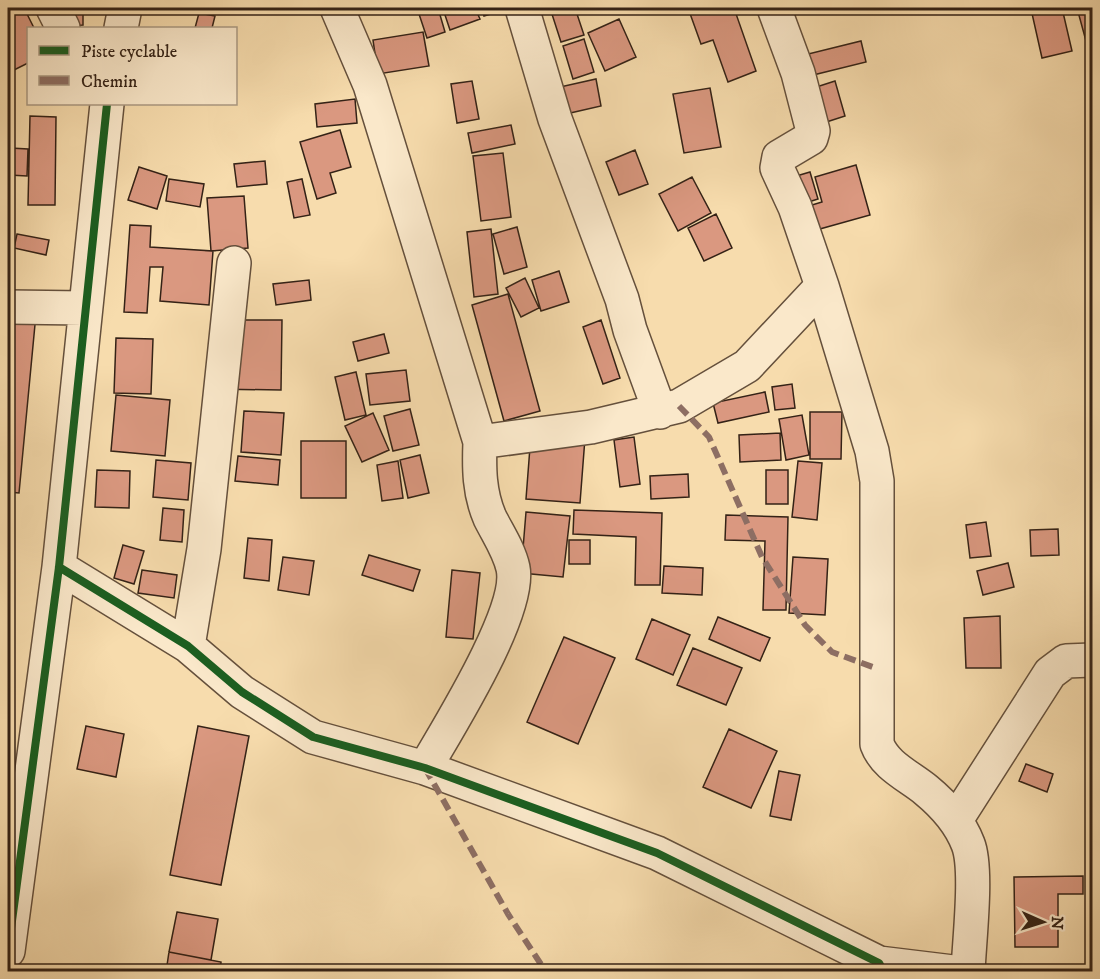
<svg xmlns="http://www.w3.org/2000/svg" width="1100" height="979" font-family="'IM FELL DW Pica',serif">
<rect width="100%" height="100%" fill="#f7dcad"/>
<filter id="stains"><feTurbulence type="fractalNoise" baseFrequency=".00333" numOctaves="4"/><feColorMatrix values="0 0 0 0 .2 0 0 0 0 .09 0 0 0 0 .02 0 0 0 .5 -.17"/></filter>
<radialGradient id="worn" r=".72"><stop offset=".6" stop-color="#630" stop-opacity="0"/><stop offset="1" stop-color="#630" stop-opacity=".3"/></radialGradient>
<path fill="#da9880" stroke="#342216" stroke-width="1.5" d="M13,8H24L34,28H28V63L8,73V10Z
M61,8H83V25L62,26Z
M163,8H227L226,14Z
M417,8H438L445,32L427,38Z
M457,8H475L480,19L450,30L444,12Z
M482,8H503L504,10L484,16Z
M550,8H575L584,35L561,42Z
M688,8H717L719,11L734,8L756,71L728,82L713,40L701,44Z
M1062,8L1072,51L1042,58L1031,9Z
M1077,8H1092V39L1086,41Z
M199,13L215,16L212,28H195Z
M619,19L636,57L605,71L588,33Z
M423,32L429,66L378,74L373,40Z
M584,39L594,72L573,79L563,46Z
M861,41L866,62L805,77L800,56Z
M596,79L601,106L557,116L551,89Z
M472,81L479,119L457,123L451,84Z
M835,81L845,116L814,126L804,91Z
M710,88L721,147L684,153L673,94Z
M355,99L357,123L317,127L315,104Z
M30,116L56,117L55,205H28Z
M511,125L515,144L472,153L468,133Z
M340,130L351,167L330,173L336,193L317,199L300,142Z
M10,148L28,149L27,176L9,175Z
M635,150L648,184L619,195L606,162Z
M503,153L511,217L481,221L473,156Z
M265,161L267,184L237,187L234,164Z
M856,165L870,215L809,232L802,208L822,202L815,177Z
M139,167L167,176L157,209L128,200Z
M810,172L818,199L802,204L793,177Z
M692,177L711,213L678,231L659,194Z
M169,179L204,184L200,207L166,201Z
M302,179L310,215L294,218L287,182Z
M244,196L248,248L211,251L207,198Z
M716,214L732,248L704,261L688,228Z
M130,225L151,226L150,247L213,251L209,305L160,301L163,267H150L147,313L124,312Z
M517,227L527,267L504,274L493,234Z
M491,229L498,294L474,297L467,232Z
M17,234L49,240L46,255L14,248Z
M559,271L569,302L541,311L532,280Z
M525,278L539,308L521,317L506,288Z
M309,280L311,300L276,305L273,284Z
M508,294L540,411L504,421L472,305Z
M8,311L36,314L19,493L8,492Z
M230,320H282L281,390L213,389Z
M601,320L620,378L603,384L583,327Z
M384,334L389,353L358,361L353,342Z
M116,338L153,339L151,394L114,393Z
M406,370L410,401L370,405L366,374Z
M356,372L366,415L345,420L335,377Z
M792,384L795,408L775,410L772,387Z
M765,392L769,412L718,423L713,403Z
M116,395L170,400L165,456L111,451Z
M410,409L419,445L393,451L384,416Z
M244,411L284,413L281,455L241,452Z
M810,412H842L841,459H810Z
M373,413L389,450L362,462L345,426Z
M802,415L809,455L786,460L779,419Z
M780,433L781,460L740,462L739,435Z
M531,434L585,438L580,503L526,499Z
M634,437L640,484L620,487L614,440Z
M301,441H346V498H301Z
M420,455L429,493L408,498L400,460Z
M238,456L280,460L278,485L235,481Z
M156,460L191,463L188,500L153,497Z
M398,461L403,498L382,501L377,465Z
M798,461L822,463L817,520L792,517Z
M97,470L130,471L129,508L95,507Z
M766,470H788V504H766Z
M688,474L689,497L651,499L650,476Z
M163,508L184,510L182,542L160,540Z
M574,510L662,513L660,585H635L636,537L573,534Z
M526,512L570,516L563,577L521,573Z
M726,515L788,517L786,610H763L765,541L725,540Z
M986,522L991,556L970,558L966,525Z
M1058,529L1059,555L1031,556L1030,530Z
M248,538L272,540L269,581L244,578Z
M569,540H590V564H569Z
M123,545L144,551L134,584L114,578Z
M369,555L420,570L413,591L362,575Z
M283,557L314,561L309,595L278,590Z
M793,557L828,559L825,615L789,613Z
M1008,563L1014,587L983,595L977,571Z
M664,566L703,568L702,595L662,593Z
M142,570L177,575L174,598L138,593Z
M452,570L480,573L473,639L446,637Z
M1000,616L1001,668H966L964,618Z
M718,617L770,638L760,661L709,639Z
M652,619L690,635L673,675L636,659Z
M564,637L615,658L578,744L527,722Z
M693,648L742,668L726,705L677,685Z
M86,726L124,734L116,777L77,769Z
M198,726L249,736L221,885L170,875Z
M729,729L777,751L751,808L703,787Z
M1026,764L1053,774L1047,792L1019,781Z
M779,771L800,775L791,820L770,816Z
M1083,876V894H1058V947H1015L1014,877Z
M177,912L218,919L211,960L169,952Z
M169,952L221,962L220,972H166Z"/>
<g fill="none" stroke-linecap="round" stroke-linejoin="round">
<g stroke="#65503c" stroke-width="36">
<path id="minor" d="M53,8L63,28
M337,8L370,85L480,442C479,468 479,493 490,518C498,534 509,550 513,568C522,611 448,728 425,768
M522,8L555,119L622,299L630,330L660,412
M121,28L125,8
M822,286L872,451L877,481V744C885,766 909,776 926,790C943,804 960,823 968,844C978,869 969,942 968,972
M8,307L85,308
M480,442L591,427L679,406L747,366L822,286L795,207L777,168L779,157L811,138L813,131L798,73L774,8
M59,567L188,646L242,692L313,737L425,768L657,853L879,963L884,972
M188,646L204,549L234,263
M956,820L1050,673L1066,661L1092,660
M8,951L59,567L107,104
M879,963L953,972"/>
</g>
<use href="#minor" stroke="#fae8ca" stroke-width="33"/>
<path stroke="#8d6e63" stroke-width="6" stroke-dasharray="12 6" stroke-linecap="butt" d="M679,406L709,437L762,557L805,625L832,652L878,669
M425,768L508,914L546,972"/>
<g stroke="#fae8ca" stroke-width="11">
<path id="cycleway" d="M59,567L188,646L242,692L313,737L425,768L657,853L879,963L884,972
M8,951L59,567L107,104"/>
</g>
<use href="#cycleway" stroke="#1b5e20" stroke-width="8"/>
</g>
<rect width="1100" height="979" fill="none" stroke="#f7dcad" stroke-width="30"/>
<rect x="9" y="9" width="1082" height="961" fill="none" stroke="#342216" stroke-width="3"/>
<rect x="15" y="15" width="1070" height="949" fill="none" stroke="#342216" stroke-width="1.5"/>
<rect x="27" y="27" width="210" height="78" fill="#fae8ca" stroke="#ab9982" stroke-width="1.5"/>
<rect x="39" y="46" width="30" height="9" fill="#1b5e20" stroke="#ab9982" stroke-width="1.5"/>
<text x="81" y="57" font-size="18" fill="#342216">Piste cyclable</text>
<rect x="39" y="76" width="30" height="9" fill="#8d6e63" stroke="#ab9982" stroke-width="1.5"/>
<text x="81" y="87" font-size="18" fill="#342216">Chemin</text>
<g transform="translate(1043 922) rotate(93)" stroke="#fae8ca" stroke-width="4.5" paint-order="stroke">
<path d="M0-4.5L10 22L0 15L-10 22Z" fill="#342216"/>
<text y="-9" font-size="16" font-weight="bold" text-anchor="middle" fill="#342216">N</text>
</g>
<rect width="100%" height="100%" filter="url(#stains)"/>
<rect width="100%" height="100%" fill="url(#worn)"/>
</svg>
